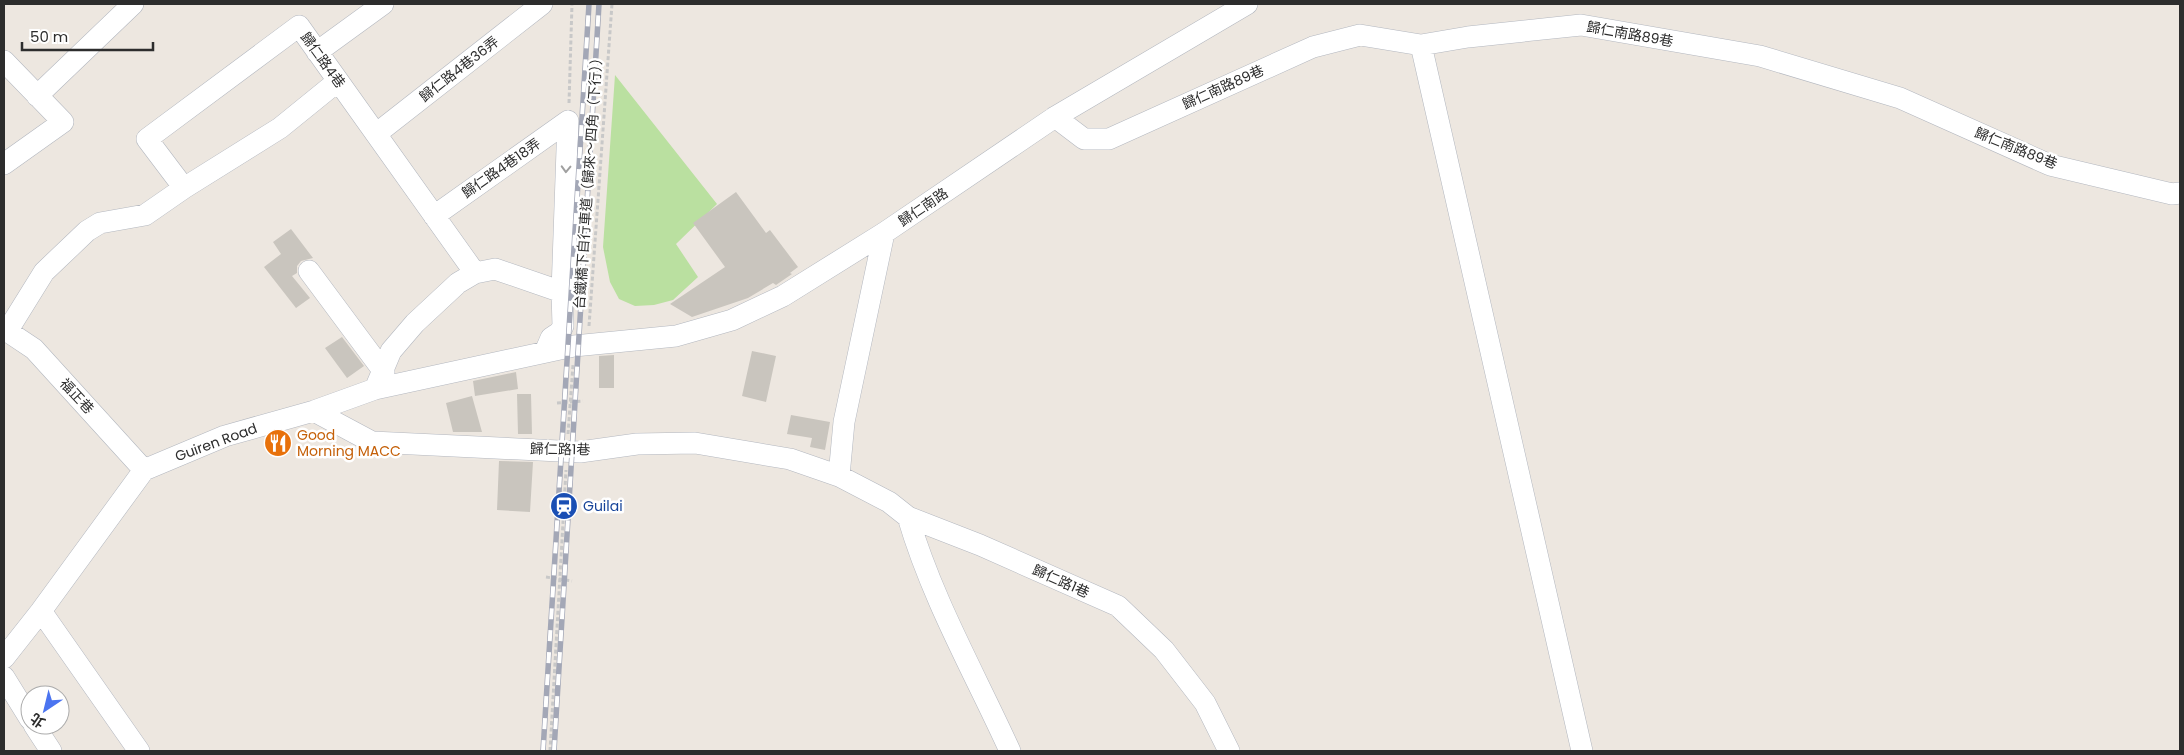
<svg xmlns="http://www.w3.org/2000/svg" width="2184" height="755" font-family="Poppins,'Noto Sans TC',sans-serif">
<rect width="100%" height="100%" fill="#ede7e0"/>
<path fill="#bae0a0" d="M615,75L717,204L676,244L698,277L673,300L654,305L635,306L619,299L610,282L603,247Z"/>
<path fill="#c9c5be" d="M736,192L766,233L770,230L798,267L790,273L792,274L776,285L773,283L748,298L692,317L670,304L725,267L693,223Z
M291,229L313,258L301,261L297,266V273L292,276L310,298L296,308L264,267L281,254L273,242Z
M342,337L364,366L347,378L325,348Z
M752,351L776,356L766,402L742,396Z
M614,355V388H599V356Z
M516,372L518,389L475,396L473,381Z
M517,394H531L532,434H518Z
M472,396L482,432H453L446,403Z
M791,415L830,422L825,450L810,447L812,438L787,434Z
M499,461L533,462L530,512L497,510Z"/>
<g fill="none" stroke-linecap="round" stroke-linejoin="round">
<g stroke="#b3b7bf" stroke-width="22">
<path id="minor" d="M1421,45L1582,751
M317,52L383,4
M4,61L63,122L4,164
M37,96L133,4
M1055,117L1084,139H1109L1313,47L1360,35L1421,45L1468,37L1581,25L1760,56L1900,98L2050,165L2172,194L2180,193
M376,134L542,4
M184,188L147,139L299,26L475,273
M434,216L568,121
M884,233L844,422L839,476L889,502L908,517L980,545L1118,606L1164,650L1205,703L1229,751
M309,271L384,372
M4,329L34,349L144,470
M8,330L44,272L87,231L100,223L145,215L184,188L280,128L338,81
M545,352L551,338L560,332L563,326L562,292L568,121
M375,389L391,351L415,323L458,283L475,273L495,269L562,292
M314,411L372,442L580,452L637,444L695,443L790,459L839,476
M908,517C932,599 975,674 1010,751
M41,611L139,751
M4,658L41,611L144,470L225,436L314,411L375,389L574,346L676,336L732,320L783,296L884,233L1055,117L1247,4
M4,677L30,719
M34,725L51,751"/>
</g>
<path stroke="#c8c8c8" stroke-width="3" stroke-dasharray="4 2.5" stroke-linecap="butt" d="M569,103L572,4
M589,326L612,4
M557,403L583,401
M568,434L573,365
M546,577L572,581
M550,751L566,470"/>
<use href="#minor" stroke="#fff" stroke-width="21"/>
<g stroke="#a3a7b6" stroke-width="5.5">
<path id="rail" d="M543,751L589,4
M554,751L599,4"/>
</g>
<use href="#rail" stroke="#fff" stroke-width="4" stroke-dasharray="11" stroke-linecap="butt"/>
</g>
<defs><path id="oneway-chevron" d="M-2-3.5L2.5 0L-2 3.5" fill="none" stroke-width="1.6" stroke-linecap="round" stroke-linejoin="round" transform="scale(1.25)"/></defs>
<use stroke="#a0a0a0" href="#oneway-chevron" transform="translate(566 169) rotate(92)"/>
<defs>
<g id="restaurant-disc" transform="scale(1.4375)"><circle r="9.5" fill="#e8710a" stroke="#fff"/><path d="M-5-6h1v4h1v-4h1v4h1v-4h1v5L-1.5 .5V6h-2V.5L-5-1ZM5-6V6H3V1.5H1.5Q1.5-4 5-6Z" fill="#fff"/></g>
<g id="station-disc" transform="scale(1.4375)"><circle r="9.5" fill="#1a4fb4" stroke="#fff"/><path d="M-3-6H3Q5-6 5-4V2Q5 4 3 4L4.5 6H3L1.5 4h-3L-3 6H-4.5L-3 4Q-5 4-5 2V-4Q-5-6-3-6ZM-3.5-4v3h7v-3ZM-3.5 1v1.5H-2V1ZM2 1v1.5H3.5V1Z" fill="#fff"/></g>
</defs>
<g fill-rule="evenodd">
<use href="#restaurant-disc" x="278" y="443"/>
<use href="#station-disc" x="564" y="506"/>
</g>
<g text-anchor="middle" stroke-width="5" stroke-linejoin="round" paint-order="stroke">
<g font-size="14" fill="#2d2d2d" stroke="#fff">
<text transform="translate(1630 34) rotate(10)" y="5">歸仁南路89巷</text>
<text transform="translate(323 60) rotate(54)" y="5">歸仁路4巷</text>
<text transform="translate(459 69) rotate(-38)" y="5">歸仁路4巷36弄</text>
<text transform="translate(1223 87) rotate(-24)" y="5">歸仁南路89巷</text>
<text transform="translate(2016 148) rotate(22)" y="5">歸仁南路89巷</text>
<text transform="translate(501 168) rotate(-35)" y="5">歸仁路4巷18弄</text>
<text transform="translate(588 180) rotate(-86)" y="5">台鐵橋下自行車道（歸來～四角（下行））</text>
<text transform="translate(923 207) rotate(-34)" y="5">歸仁南路</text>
<text transform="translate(77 396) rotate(47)" y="5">福正巷</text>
<text transform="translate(216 442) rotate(-20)" y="5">Guiren Road</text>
<text transform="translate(560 449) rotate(1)" y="5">歸仁路1巷</text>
<text transform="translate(1061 581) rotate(24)" y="5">歸仁路1巷</text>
</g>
<g font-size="14" fill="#c56008" stroke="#fff" text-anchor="start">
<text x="297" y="440">Good<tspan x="297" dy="16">Morning MACC</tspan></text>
</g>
<g font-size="14" fill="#164399" stroke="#fff" text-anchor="start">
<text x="583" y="511">Guilai</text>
</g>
</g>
<rect width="2184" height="755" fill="none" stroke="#2d2d2d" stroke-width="10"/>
<g transform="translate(45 710) rotate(215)"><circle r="24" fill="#ffffff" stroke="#ababab"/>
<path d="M0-4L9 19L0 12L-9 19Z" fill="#4b74f0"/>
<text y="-8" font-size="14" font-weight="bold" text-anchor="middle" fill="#2d2d2d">北</text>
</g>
<path d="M22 42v8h131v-8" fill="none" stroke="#2d2d2d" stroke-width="2.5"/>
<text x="30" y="42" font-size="15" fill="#2d2d2d" stroke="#ffffff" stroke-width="4" paint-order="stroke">50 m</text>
</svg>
